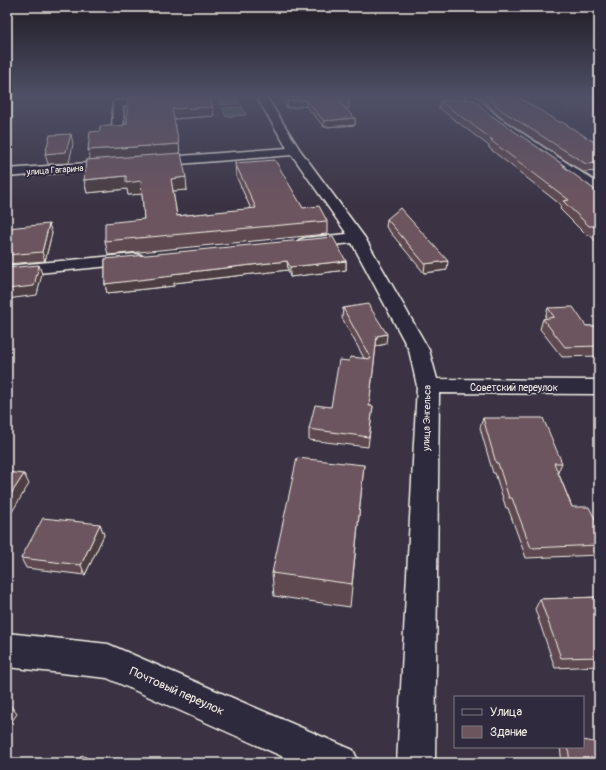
<svg xmlns="http://www.w3.org/2000/svg" width="606" height="770" font-family="Pangolin,sans-serif">
<rect width="100%" height="100%" fill="#3b3344"/>
<filter id="ink" filterUnits="userSpaceOnUse"><feTurbulence type="fractalNoise" baseFrequency=".025" numOctaves="2"/><feDisplacementMap in="SourceGraphic" scale="8" xChannelSelector="R" yChannelSelector="G"/><feConvolveMatrix kernelMatrix="1 2 1 2 8 2 1 2 1" color-interpolation-filters="sRGB"/></filter>
<g filter="url(#ink)">
<path fill="#4a3d4c" d="M551,96H599V121H596L582,110L569,111Z"/>
<path fill="#5d6d64" stroke="#a8afa6" d="M237,96L240,103L220,105L217,97Z
M242,107L246,115L226,117L222,108Z"/>
<g fill="none" stroke-linecap="round" stroke-linejoin="round">
<g stroke="#f4f1e8" stroke-width="3">
<path id="minor" d="M167,96H214L209,99L123,106L124,133L122,135H114L112,133L113,103L114,101Z
M256,96H266L300,150L365,238L429,350L437,379L599,380V394L439,393L435,763H397L417,386L409,350L352,243L305,248L299,246L297,243L299,240L305,238L347,234L292,155L153,166L149,165L147,162L149,159L153,158L287,148Z
M464,96H475L499,118L599,184V194L594,193L491,122Z
M114,161L118,162L120,165L118,168L7,177V169Z
M135,254L141,255L143,259L141,263L7,276V266Z
M7,633L108,644L353,750L359,763H297L107,678L7,667Z"/>
</g>
<use href="#minor" fill="#2f2a3d" fill-rule="evenodd"/>
</g>
<path fill="#5e4951" stroke="#f4f1e8" d="M128,96L214,116L174,119L187,190L173,191L177,216L251,209L236,176L235,163L303,208L327,221V234L108,255L105,241L144,219L142,194L128,195L127,189L87,193L84,180L90,160L100,131L127,124Z
M279,96H349V108H345L355,118V125L324,127L306,106L287,108Z
M480,96H516L559,122L599,145V171L583,172L500,117Z
M587,96H599V105Z
M440,101L492,116L565,166V168L599,193V245L590,235H586L560,209L561,205L489,148V146L439,108Z
M387,219L447,270L424,273L386,227Z
M7,228L52,233L45,261L7,264Z
M105,259L346,261V270L290,277L288,270L174,283V286L107,293L105,284Z
M343,308L386,344L376,346L369,406H373L368,447L309,440V429L331,407L349,361L364,358L342,318Z
M548,308L586,326H599V356L562,357L540,329L543,319H545V318Z
M483,418L562,463L558,472L572,507L599,527V555L526,558L508,508H506L495,473H493L480,428Z
M364,465L350,607L274,596L272,573Z
M100,524L104,535L85,575L26,568L21,558Z
M599,597V666L555,668L535,609L540,599Z
M560,747H583L599,763H562Z"/>
<path fill="#4c3c42" stroke="#f4f1e8" d="M128,96H148L128,98Z
M306,100V106L287,108V101Z
M213,107L214,116L173,119L172,109Z
M355,118V125L324,127V121Z
M71,134L73,144L69,163L48,164L45,154Z
M179,144L180,155L90,161L88,150Z
M126,176L141,181L144,194L128,195L127,189L87,193L84,180Z
M186,177L187,190L173,191L171,179Z
M49,224L52,233L45,261L42,252Z
M287,261L288,270L174,283V286L107,293L105,284L172,274Z
M346,261V270L290,277V267Z
M448,261L447,270L424,273L425,264Z
M39,265L42,274L37,295L7,299V289Z
M387,334L386,344L376,346L377,336Z
M24,474L29,484L7,520V500Z
M100,524L104,535L85,575L81,565Z
M10,705L17,714L7,728V710Z"/>
<path fill="#6d555e" stroke="#f4f1e8" d="M145,96H209L213,107L172,109L179,144L88,150L90,132L100,131V126H120L127,124V98Z
M283,96H349V101L339,102L355,118L324,121L306,100L287,101Z
M487,96H516L559,122H562L599,145V163L586,164L501,110Z
M473,99L492,116L565,166H563L599,193V232L593,226H589L563,201L569,200L490,140H493L440,101Z
M71,134L66,152L45,154L50,135Z
M181,153L186,177L171,179L177,216L256,208L235,163L275,160L303,208L319,206L327,221L105,241V223L144,219L141,181L126,183V176L84,180L86,160Z
M400,208L448,261L425,264L387,219Z
M49,224L42,252L7,255V228Z
M333,237L346,261L290,267L287,261L172,274L173,276L105,284V259Z
M39,265L34,286L7,289V268Z
M368,304L387,334L377,336L369,406H373L369,437L309,429L315,405L331,407L339,360L349,361L350,357L371,359L343,308Z
M573,307L586,326H599V346L565,347L543,319L554,317L548,308Z
M483,418H543L562,463H554L572,507H589L599,527V545L531,548L512,498H509L498,463H496Z
M297,458L364,465L352,584L272,573Z
M7,472L24,474L7,500Z
M43,518L100,524L81,565L21,558Z
M599,597V657L561,658L540,599Z
M7,704L10,705L7,710Z
M583,740L599,743V763H570L568,747H583Z
M82,755L97,763H77Z"/>
</g>
<linearGradient id="sky" x2="0" y2="1"><stop stop-color="#201c25"/><stop offset="0.47" stop-color="#4f5067"/><stop offset="1" stop-color="#4f5067" stop-opacity="0"/></linearGradient>
<rect width="606" height="204" fill="url(#sky)"/>
<g text-anchor="middle" stroke-width="4" stroke-linejoin="round" paint-order="stroke">
<g font-size="9" fill="#f4f1e8" stroke="#2f2a3d">
<text transform="translate(55 170) rotate(-4)" y="3">улица Гагарина</text>
</g>
<g font-size="10" fill="#f4f1e8" stroke="#2f2a3d">
<text x="514" y="391">Советский переулок</text>
<text transform="translate(426 418) rotate(-89)" y="4">улица Энгельса</text>
</g>
<g font-size="12" fill="#f4f1e8" stroke="#2f2a3d">
<text transform="translate(177 691) rotate(24)" y="4">Почтовый переулок</text>
</g>
</g>
<rect width="606" height="770" fill="none" stroke="#2f2a3d" stroke-width="24"/>
<rect x="12" y="12" width="582" height="746" fill="none" stroke="#f4f1e8" stroke-width="1.5" filter="url(#ink)"/>
<rect x="454" y="696" width="130" height="52" fill="#2f2a3d" stroke="#7e7a81"/>
<rect x="462" y="709" width="20" height="6" fill="#2f2a3d" stroke="#7e7a81"/>
<text x="490" y="716" font-size="12" fill="#f4f1e8">Улица</text>
<rect x="462" y="726" width="20" height="12" fill="#6d555e" stroke="#7e7a81"/>
<text x="490" y="736" font-size="12" fill="#f4f1e8">Здание</text>
</svg>
